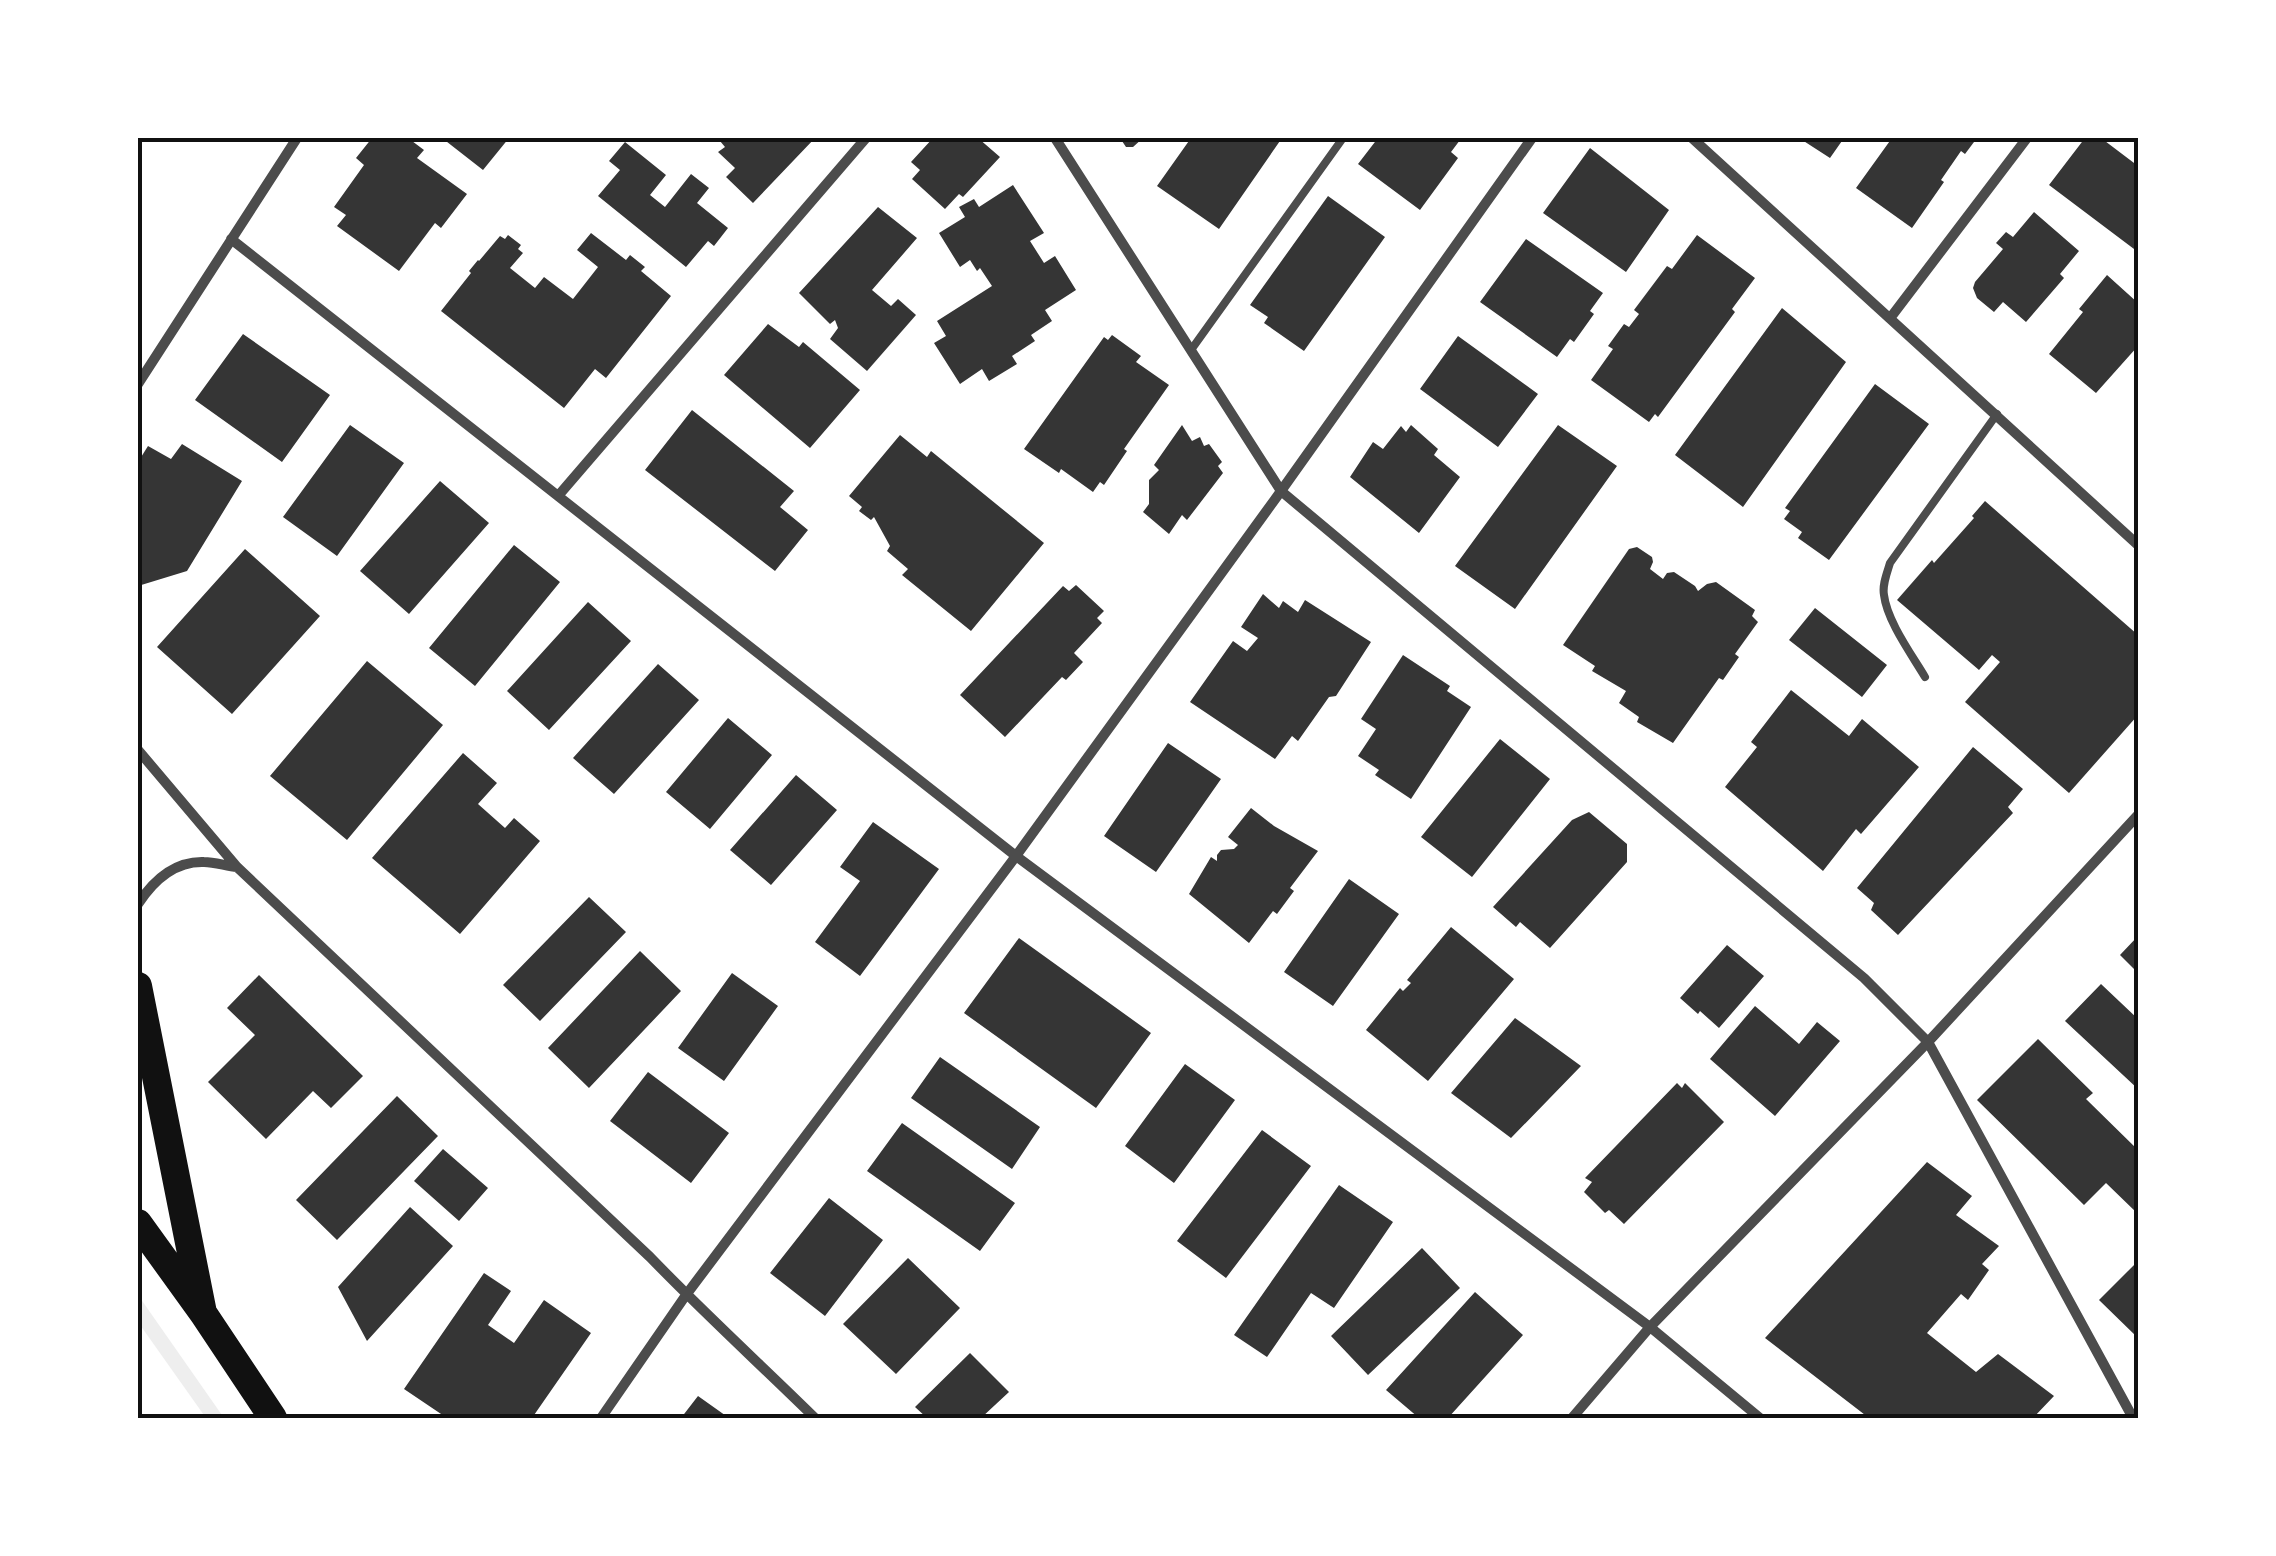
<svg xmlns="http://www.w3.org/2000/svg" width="2276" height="1556" font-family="Commissioner,sans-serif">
<rect width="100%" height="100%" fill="#fff"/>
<path fill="#eee" d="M138,1295L224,1418H206L138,1322Z"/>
<path fill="#353535" d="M372,138L384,140L386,138H408L424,150L417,158L467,194L441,228L435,223L399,271L337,226L346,215L334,207L364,165L356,158Z
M442,138H509L483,170Z
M723,138H815L753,203L726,177L735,168L718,152L725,147L720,141Z
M933,138H938L942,141L945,138H978L1000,157L963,197L959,194L945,209L912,179L920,170L911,162Z
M1120,138H1143L1133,147H1126Z
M1191,138H1282L1219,229L1157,186Z
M1378,138H1457L1460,140L1451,152L1458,158L1420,210L1358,164Z
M1799,138H1844L1830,158Z
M1892,138H1977L1965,154L1961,151L1941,180L1944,182L1912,228L1856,188Z
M2085,138H2101L2138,166V252L2049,185Z
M625,142L666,175L650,195L665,207L691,174L709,188L697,203L728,228L714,246L708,241L686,267L598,196L620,170L609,161Z
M1590,148L1669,210L1626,272L1543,213Z
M1013,185L1044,233L1030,241L1044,263L1055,256L1076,290L1045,310L1052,321L1031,335L1035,341L1012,356L1017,364L989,381L982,369L960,384L934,343L946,336L937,321L992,286L980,268L977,271L970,260L960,267L939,233L965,217L959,207L974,199L979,207Z
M1328,196L1385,237L1304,351L1264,323L1268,317L1250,305Z
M878,207L917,238L872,290L891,306L898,299L916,315L867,371L830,339L838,328L835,320L830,324L799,293Z
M2034,212L2079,251L2060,274L2064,278L2026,322L2003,302L1994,312L1977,298L1973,288L1975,282L2003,249L1996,243L2006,232L2013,237Z
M591,233L626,260L630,255L645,267L641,271L671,296L606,378L595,369L564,408L441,311L471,273L469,271L478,260L479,261L500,236L505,239L508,235L521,245L518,249L523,253L510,268L535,288L544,277L573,299L598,267L577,250Z
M1697,235L1755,278L1732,309L1735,312L1658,417L1655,414L1649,422L1591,380L1613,349L1608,346L1624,324L1629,327L1639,314L1634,310L1667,266L1672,269Z
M1526,239L1603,293L1590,311L1594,314L1574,342L1570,339L1557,357L1480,302Z
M2107,275L2138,303V346L2096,393L2049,354L2083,312L2079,309Z
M1782,308L1846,362L1743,507L1675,455Z
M768,324L799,347L803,342L860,390L810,448L724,375Z
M243,334L330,395L282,462L195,400Z
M1112,335L1141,356L1136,362L1169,385L1124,449L1127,451L1104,485L1100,482L1093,492L1061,469L1059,473L1024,449L1104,337L1108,340Z
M1458,336L1538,394L1498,447L1420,389Z
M1875,384L1929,424L1829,560L1798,538L1802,532L1784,519L1790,511L1785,508Z
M692,410L794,491L780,507L808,530L775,571L645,470Z
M350,425L404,463L337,556L283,517Z
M1182,425L1192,441L1200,437L1204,446L1209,444L1222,462L1218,466L1223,473L1187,520L1182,515L1169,534L1143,512L1149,504V480L1159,470L1154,465Z
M1411,425L1438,449L1434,455L1460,477L1419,533L1350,477L1373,442L1383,449L1401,426L1406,432Z
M1558,425L1617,466L1515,609L1455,566Z
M900,435L927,457L931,451L1044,543L971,631L902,575L908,569L887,551L890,546L874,517L871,520L859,511L862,507L849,496Z
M182,444L242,481L187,571L138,586V462L148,446L171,459Z
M440,481L489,523L409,614L360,571Z
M1985,501L2138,635V715L2069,793L1965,702L2000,662L1992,655L1979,670L1897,600L1932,560L1934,563L1974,518L1972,516Z
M514,545L560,582L475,686L429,648Z
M1637,547L1652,557L1653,562L1650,569L1663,579L1667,573L1674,572L1695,586L1698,591L1707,584L1716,582L1755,610L1752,616L1758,622L1735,654L1739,657L1723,680L1719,678L1673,743L1637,722L1639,717L1619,703L1626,691L1592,671L1595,666L1563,645L1629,549Z
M245,549L320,616L232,714L157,647Z
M1076,585L1104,611L1097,618L1102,623L1074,653L1083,662L1066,680L1062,677L1005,737L960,695L1063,586L1069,591Z
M1263,594L1279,608L1283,601L1298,612L1305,600L1371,642L1336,696L1329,697L1298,741L1292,736L1275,759L1190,702L1233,641L1247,651L1258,638L1241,627Z
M588,602L631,641L549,730L507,691Z
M1815,608L1887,665L1862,697L1789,640Z
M1403,655L1450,686L1447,691L1471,707L1411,799L1375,775L1379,770L1358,756L1376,729L1361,719Z
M367,661L443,725L347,840L270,776Z
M658,664L699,700L614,794L573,758Z
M1791,690L1849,736L1862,719L1919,767L1861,834L1856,829L1823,871L1725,787L1757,747L1751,742Z
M728,718L772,755L710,829L666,792Z
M1500,739L1550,779L1472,877L1421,837Z
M1168,743L1221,779L1156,872L1104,836Z
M1973,747L2023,789L2008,807L2013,813L1898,935L1871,910L1874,903L1857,888Z
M463,753L497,783L478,804L505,828L514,818L540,841L460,934L372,858Z
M796,775L837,810L771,885L730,850Z
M1251,808L1274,826L1318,851L1290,888L1294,891L1277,914L1273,911L1249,943L1189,894L1211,857L1217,861V855L1221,850L1234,849L1238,845L1228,837Z
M1589,812L1627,844V862L1550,948L1520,922L1516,927L1493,907L1572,820Z
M873,822L939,869L860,976L815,942L860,881L840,867Z
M1349,879L1399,914L1333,1006L1284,972Z
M589,897L626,932L540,1021L503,985Z
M1451,927L1514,979L1428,1081L1366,1030L1400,988L1403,991L1411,983L1407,980Z
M2138,936V973L2120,955Z
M1019,938L1151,1033L1096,1108L964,1013Z
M1727,945L1764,976L1719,1028L1700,1011L1698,1014L1680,998Z
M640,951L681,991L589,1088L548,1048Z
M732,973L778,1006L724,1081L678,1048Z
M259,975L363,1076L331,1108L313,1091L266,1139L208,1082L255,1035L227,1008Z
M2101,984L2138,1019V1089L2065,1021Z
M1755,1006L1799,1044L1817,1022L1840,1041L1775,1116L1710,1059Z
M1515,1018L1581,1066L1511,1138L1451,1093Z
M2038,1039L2093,1093L2086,1099L2138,1150V1214L2106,1183L2084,1205L1977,1100Z
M940,1057L1040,1127L1012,1169L911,1098Z
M1185,1064L1235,1100L1174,1183L1125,1146Z
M648,1072L729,1133L691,1183L610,1121Z
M1677,1083L1682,1088L1685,1083L1724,1122L1624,1224L1609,1210L1605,1213L1584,1192L1592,1182L1585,1178Z
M397,1096L438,1136L337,1240L296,1200Z
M902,1123L1015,1203L980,1251L867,1171Z
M1262,1130L1311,1166L1226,1278L1177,1241Z
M443,1149L488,1188L459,1221L414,1181Z
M1927,1162L1972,1196L1956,1215L1999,1246L1982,1264L1989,1270L1968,1300L1961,1294L1927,1333L1976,1372L1998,1354L2054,1396L2033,1418H1869L1765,1338Z
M1339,1185L1393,1222L1334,1308L1311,1293L1267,1357L1234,1335Z
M829,1198L883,1240L825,1316L770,1273Z
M410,1207L453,1246L367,1341L338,1287Z
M1422,1248L1460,1288L1368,1375L1331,1336Z
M908,1258L960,1308L896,1374L843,1324Z
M2138,1261V1338L2099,1300Z
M484,1273L511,1291L488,1325L514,1343L544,1300L591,1333L532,1418H447L404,1389Z
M1475,1292L1523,1335L1448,1418H1419L1386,1390Z
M970,1353L1009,1392L981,1418H927L915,1407Z
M698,1396L729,1418H681Z"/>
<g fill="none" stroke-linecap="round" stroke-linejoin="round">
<path stroke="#4c4c4c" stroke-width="8" d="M1191,350L1343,138
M1925,677C1912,655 1887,621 1884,595C1882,585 1887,573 1890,563L1997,414"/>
<path stroke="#4c4c4c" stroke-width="10" d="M1055,138L1281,491L1864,978L1928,1042L2133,1418
M1692,138L2138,545
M231,239L1016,856L1650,1327L1760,1418
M1891,317L2027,138
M138,384L297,138
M558,496L866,138
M138,750L237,867L650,1257C703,1312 760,1364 815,1418
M138,904C153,881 175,861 204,862C215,862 226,866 237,867
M601,1418L686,1295L1016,856L1281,491L1532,138
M1572,1418L1650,1327L1928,1042L2138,815"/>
<path stroke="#111" stroke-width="28" d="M138,986L203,1313
M138,1223L203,1313L273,1418"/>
</g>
<rect width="2276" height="1556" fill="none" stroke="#ffffff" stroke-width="280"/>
<rect x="140" y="140" width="1996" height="1276" fill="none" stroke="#111" stroke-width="4"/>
</svg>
